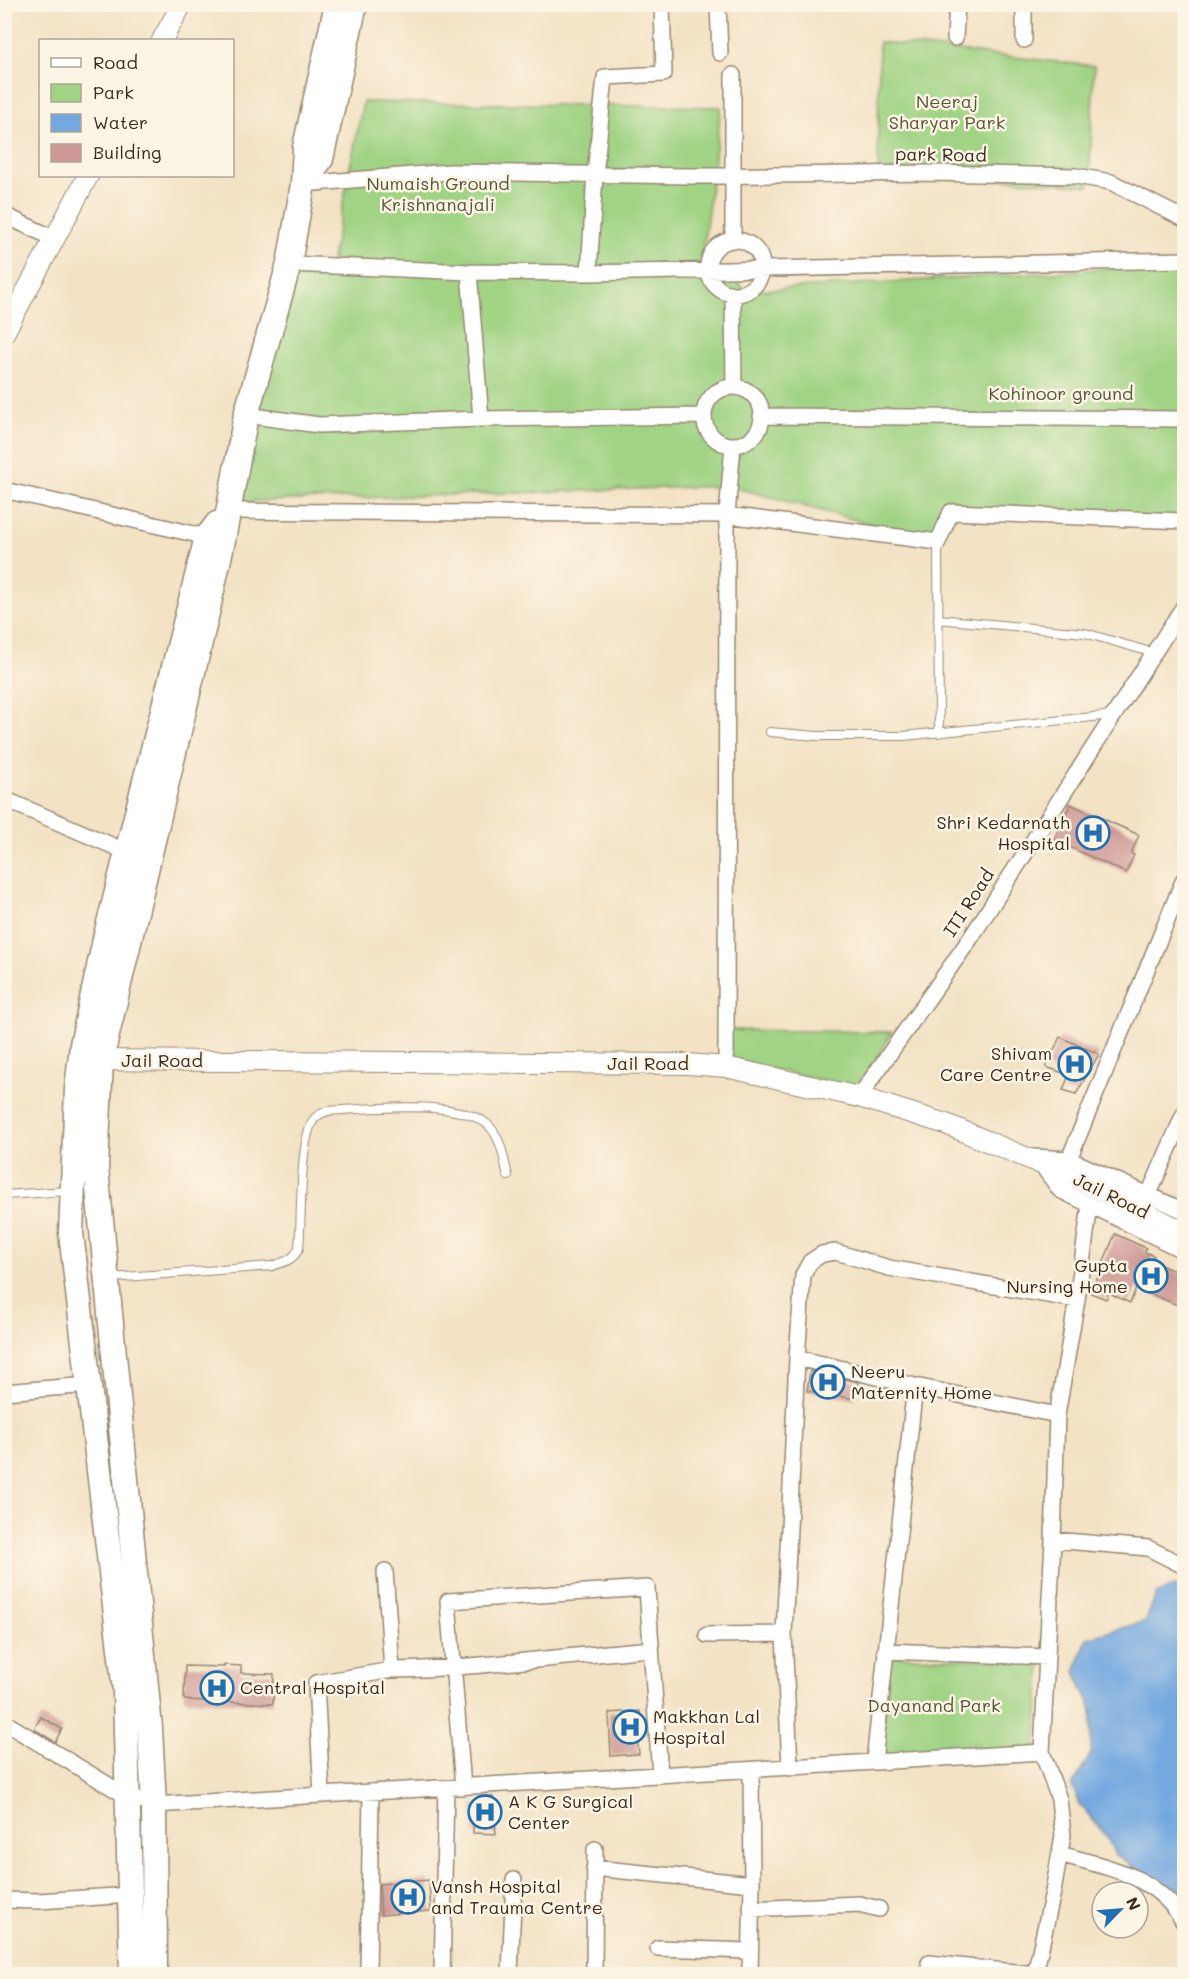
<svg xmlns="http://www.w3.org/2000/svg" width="1189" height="1979" font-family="Mali,sans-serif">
<rect width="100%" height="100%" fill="#fcf5e5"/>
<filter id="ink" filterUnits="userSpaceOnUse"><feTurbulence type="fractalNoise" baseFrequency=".0167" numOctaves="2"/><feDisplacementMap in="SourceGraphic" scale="12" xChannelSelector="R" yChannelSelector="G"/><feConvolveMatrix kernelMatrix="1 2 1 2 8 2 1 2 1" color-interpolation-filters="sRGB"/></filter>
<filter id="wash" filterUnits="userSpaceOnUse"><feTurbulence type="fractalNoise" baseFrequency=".008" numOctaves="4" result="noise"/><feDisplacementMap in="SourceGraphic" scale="24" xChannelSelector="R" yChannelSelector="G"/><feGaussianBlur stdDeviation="1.35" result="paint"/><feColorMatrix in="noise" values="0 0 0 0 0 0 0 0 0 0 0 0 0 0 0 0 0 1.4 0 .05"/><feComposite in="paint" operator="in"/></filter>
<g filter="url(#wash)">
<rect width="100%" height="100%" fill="#f3e2c4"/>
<path fill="#a0d384" stroke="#6e7e51" stroke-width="1.5" d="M879,42L1094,66L1089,186L878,169Z
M363,102L721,107L702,258L709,259L747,291L1184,264V520L950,511L938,542L729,486L233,502L287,271L330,269Z
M727,1030L892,1032L860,1088L728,1060Z
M890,1656L1041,1662L1036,1747L880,1758Z"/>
<path fill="#73a8e0" stroke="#57697f" stroke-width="1.5" d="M1174,1586L1184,1589V1896L1171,1891L1115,1855L1107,1837L1080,1804L1072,1786L1091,1754L1092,1709L1075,1672L1087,1638L1146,1621L1156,1594Z"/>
<g id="blocks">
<path fill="#cf9995" d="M1070,804L1139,835L1131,854L1134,855L1126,873L1054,840Z
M1060,1037L1099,1054L1076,1094L1063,1090L1069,1075L1046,1067Z
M1115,1234L1146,1248L1145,1252L1154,1256L1152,1262L1185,1275V1303L1181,1302L1180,1306L1136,1288L1130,1303L1109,1293L1106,1299L1091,1293Z
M810,1371L858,1382L855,1399L807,1391Z
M224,1665L241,1666V1673L274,1674L273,1704L184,1700L185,1666L224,1667Z
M640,1711L642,1736H637L639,1754L611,1756L609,1713Z
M41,1717L62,1729L55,1742L34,1729Z
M482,1797H493L496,1834L473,1833V1804H482Z
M429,1880L431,1911L381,1915L379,1884Z"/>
</g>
</g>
<g filter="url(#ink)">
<use href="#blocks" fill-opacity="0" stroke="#978671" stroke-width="1.5"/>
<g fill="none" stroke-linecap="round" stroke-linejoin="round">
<g stroke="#978671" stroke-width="10">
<path id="service" d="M938,542L939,733
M938,619L1085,633L1154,653
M770,732L816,736H903L1113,715
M4,1195L69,1191
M111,1278L272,1266C284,1262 294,1260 299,1248C302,1219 299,1143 313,1121C316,1115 322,1113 328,1111C366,1109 464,1097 491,1128C502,1141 504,1161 508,1176"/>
</g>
<g stroke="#978671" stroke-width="18">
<path id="minor" d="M718,4L720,53
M955,38L957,4
M1024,40V4
M303,184L450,172L689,176L932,173L1076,176L1111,182L1184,219
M4,215L55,239
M733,240V75
M708 267a27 27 0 1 1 54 0a27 27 0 1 1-54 0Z
M289,264L469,272L589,273L1184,260
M589,273L595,175L605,77L664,74L662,4
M733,295L734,387
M704 416a29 29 0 1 1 58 0a29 29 0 1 1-58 0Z
M246,415L319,425L481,419L469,272
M761,416L1184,419
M481,419L704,416
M4,490L207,537
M227,511L727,515L733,445
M4,799L127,852
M726,1067L727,515L938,542L951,512L1184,521
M859,1097L970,939L1184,606
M1034,1157L1069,1159L1184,1211
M1069,1159L1184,879
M1041,1164L1060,1190L1184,1251
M1149,1194L1184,1114
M797,1358L915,1386L1057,1415
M4,1392L89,1385
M1053,1540L1148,1548L1184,1566
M707,1635L784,1634
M885,1651L1047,1657
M392,1670C479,1668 565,1656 651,1649
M4,1722L128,1797L154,1805L1042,1752L1053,1540L1057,1415L1077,1300L1090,1204
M874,1762L915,1386
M790,1768L784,1634L797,1358L803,1275L810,1262L822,1254L836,1252L889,1268L1077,1300
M463,1787L448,1601L647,1588L660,1775
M322,1795L316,1683L392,1670L385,1571
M1060,1854C1108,1868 1158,1875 1184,1923
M594,1868L752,1884
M4,1900L38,1901L131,1895
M751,1909L859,1904L879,1909
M658,1948L749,1951
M929,1963L1035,1974
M368,1974L371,1792
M442,1974L446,1788
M510,1974L514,1880
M594,1974L595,1849
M750,1974L752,1884L751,1771
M1035,1974L1053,1892L1063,1835L1059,1799L1042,1752"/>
</g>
<g stroke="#978671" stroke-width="22">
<path id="tertiary" d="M162,40L182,4
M4,333L88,176
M89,1060L688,1064L726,1067L859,1097L946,1124L1082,1181L1184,1232"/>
</g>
<g stroke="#978671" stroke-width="27">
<path id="primary" d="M305,182L321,159L355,4
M132,1974L125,1691L71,1233L77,1089L82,1045L106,935L207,537L217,524
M155,1974L154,1805L150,1728L96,1168L101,1060L207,613L223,540L246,415L289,264L303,184L305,147L337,4"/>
</g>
<use href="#service" stroke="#fff" stroke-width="8"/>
<use href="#minor" stroke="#fff" stroke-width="15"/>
<use href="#tertiary" stroke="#fff" stroke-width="20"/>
<use href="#primary" stroke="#fff" stroke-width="24"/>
</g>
</g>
<defs>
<g id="hospital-ring" transform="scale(1.725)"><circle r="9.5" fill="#fcf5e5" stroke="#1f6fb2" stroke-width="1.5"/><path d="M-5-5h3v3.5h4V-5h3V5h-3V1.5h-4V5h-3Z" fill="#1f6fb2"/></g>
</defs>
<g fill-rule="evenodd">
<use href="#hospital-ring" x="1093" y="833"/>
<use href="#hospital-ring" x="1075" y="1064"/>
<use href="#hospital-ring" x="1151" y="1276"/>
<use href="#hospital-ring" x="828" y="1382"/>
<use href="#hospital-ring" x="217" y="1688"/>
<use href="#hospital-ring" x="630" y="1727"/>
<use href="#hospital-ring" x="485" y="1812"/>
<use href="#hospital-ring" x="408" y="1897"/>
</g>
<g text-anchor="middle" stroke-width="5" stroke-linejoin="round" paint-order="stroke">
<g font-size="18" fill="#545438" stroke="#fcf5e5">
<text x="947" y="108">Neeraj<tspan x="947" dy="21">Sharyar Park</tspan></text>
<text x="438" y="190">Numaish Ground<tspan x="438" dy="21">Krishnanajali</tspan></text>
<text x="1061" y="400">Kohinoor ground</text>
<text x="934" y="1712">Dayanand Park</text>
</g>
<g font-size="18" fill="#3b2a1e" stroke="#fcf5e5">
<text transform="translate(941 155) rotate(1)" y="6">park Road</text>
<text transform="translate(969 903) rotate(-57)" y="6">ITI Road</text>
<text x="162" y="1067">Jail Road</text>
<text x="648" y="1070">Jail Road</text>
<text transform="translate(1111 1196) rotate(26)" y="6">Jail Road</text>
</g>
<g font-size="18" fill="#3b2a1e" stroke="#fcf5e5" text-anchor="start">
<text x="1070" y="829" text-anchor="end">Shri Kedarnath<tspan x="1070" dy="21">Hospital</tspan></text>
<text x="1052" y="1060" text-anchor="end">Shivam<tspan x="1052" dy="21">Care Centre</tspan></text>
<text x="1128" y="1272" text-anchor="end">Gupta<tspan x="1128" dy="21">Nursing Home</tspan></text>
<text x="851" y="1378">Neeru<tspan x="851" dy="21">Maternity Home</tspan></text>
<text x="240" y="1694">Central Hospital</text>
<text x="653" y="1723">Makkhan Lal<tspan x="653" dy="21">Hospital</tspan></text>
<text x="508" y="1808">A K G Surgical<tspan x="508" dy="21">Center</tspan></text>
<text x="431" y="1893">Vansh Hospital<tspan x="431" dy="21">and Trauma Centre</tspan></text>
</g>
</g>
<rect width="1189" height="1979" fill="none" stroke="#fcf5e5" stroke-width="24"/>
<rect x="39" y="39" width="195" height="138" fill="#fcf5e5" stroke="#afa495" stroke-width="1.5"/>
<rect x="51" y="58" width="30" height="9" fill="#ffffff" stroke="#afa495" stroke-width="1.5"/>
<text x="93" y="69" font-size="18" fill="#3b2a1e">Road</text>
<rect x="51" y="84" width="30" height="18" fill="#a0d384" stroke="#afa495" stroke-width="1.5"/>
<text x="93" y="99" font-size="18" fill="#3b2a1e">Park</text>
<rect x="51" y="114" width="30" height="18" fill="#73a8e0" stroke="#afa495" stroke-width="1.5"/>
<text x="93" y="129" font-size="18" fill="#3b2a1e">Water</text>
<rect x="51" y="144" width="30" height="18" fill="#cf9995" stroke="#afa495" stroke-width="1.5"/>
<text x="93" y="159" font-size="18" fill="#3b2a1e">Building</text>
<g transform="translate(1120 1910) rotate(65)"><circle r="28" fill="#fcf5e5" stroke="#afa495" stroke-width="1.5"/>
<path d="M0-4.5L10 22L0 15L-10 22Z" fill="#1f6fb2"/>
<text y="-9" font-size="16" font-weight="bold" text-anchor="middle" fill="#3b2a1e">N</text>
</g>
</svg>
